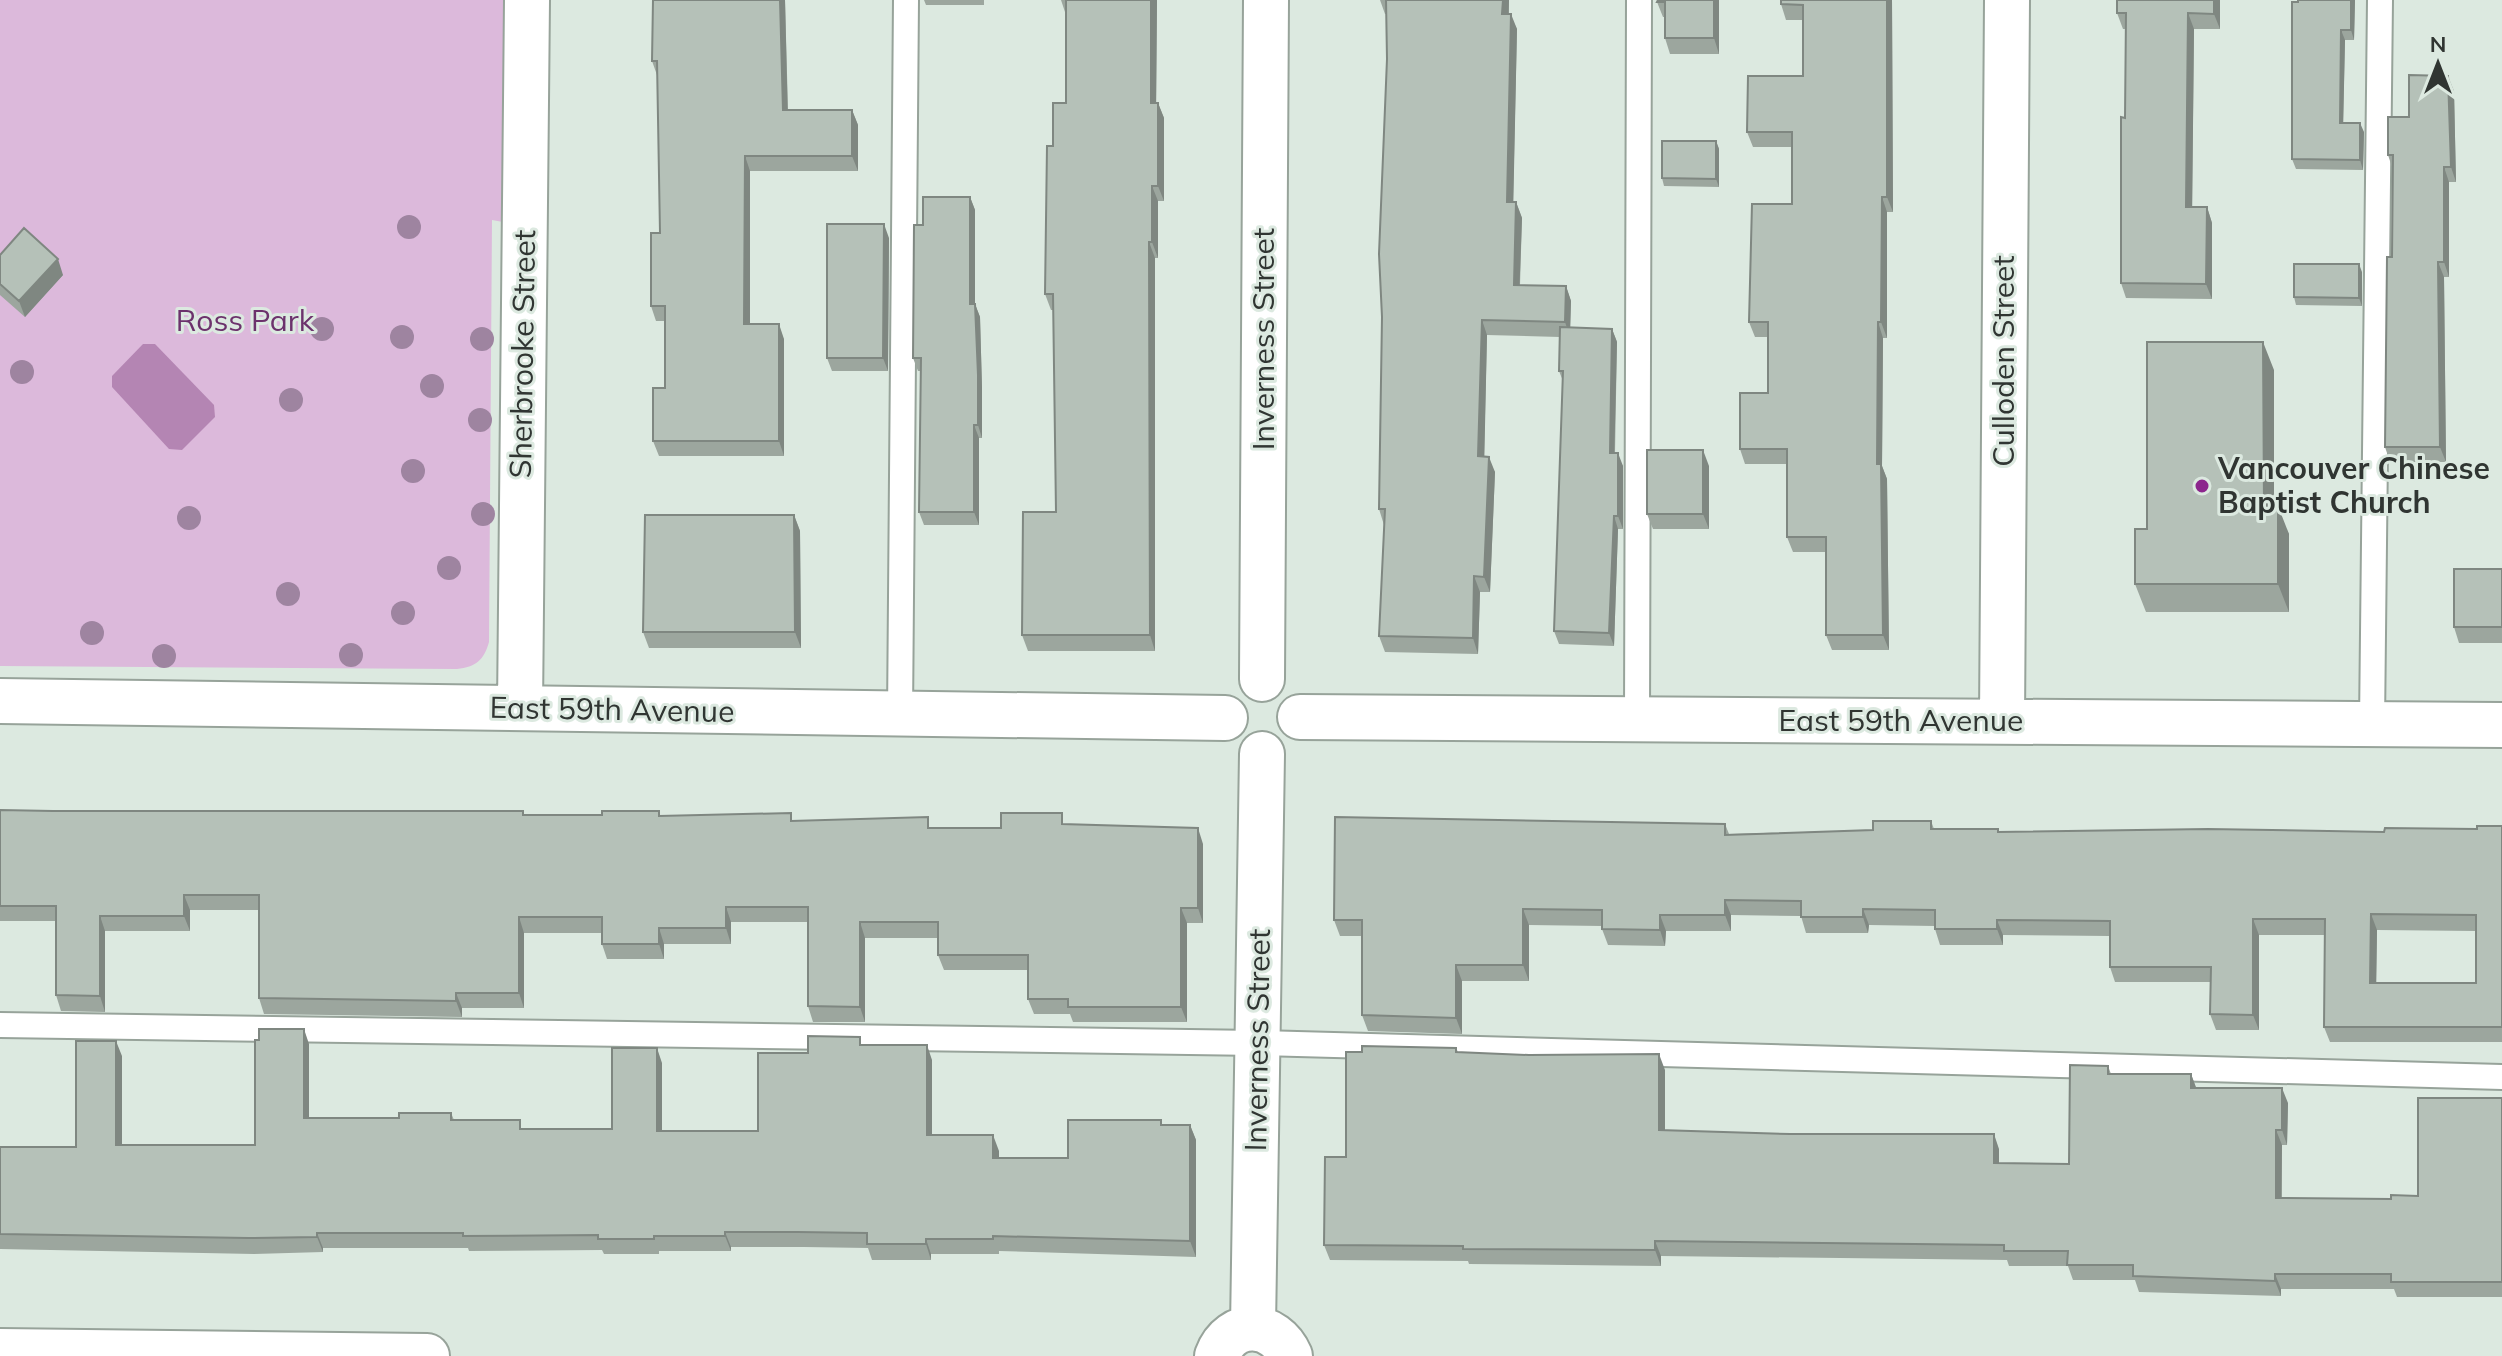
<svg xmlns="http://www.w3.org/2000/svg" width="2502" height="1356" font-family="Mulish,sans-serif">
<rect width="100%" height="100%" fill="#dce9e0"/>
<path fill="#dcb9db" d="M0,0H519L503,222L492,220L489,642C484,660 476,667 457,669L0,666Z"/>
<path fill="#b485b3" d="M143,344H155L214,405L215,417L182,450L169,449L112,387V376Z"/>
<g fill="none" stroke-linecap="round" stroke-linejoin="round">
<g stroke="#97a39a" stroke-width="28">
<path id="lane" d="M900,716L906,0
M1637,719L1639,0
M2372,724L2380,0
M0,1025L1258,1043L2502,1077"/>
</g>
<g stroke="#97a39a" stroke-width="48">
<path id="street" d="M1262,679L1266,0
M0,701L1225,718
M520,708L527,0
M1300,717L2502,725
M2002,721L2007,0
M1253,1327L1262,754
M0,1351L427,1356
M1217,1356C1231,1318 1275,1321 1290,1356"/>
</g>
<use href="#lane" stroke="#fff" stroke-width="24"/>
<use href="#street" stroke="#fff" stroke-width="44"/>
</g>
<g fill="#9e84a0">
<circle cx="409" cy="227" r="12"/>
<circle cx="322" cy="329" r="12"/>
<circle cx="402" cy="337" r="12"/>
<circle cx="482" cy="339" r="12"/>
<circle cx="22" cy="372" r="12"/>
<circle cx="432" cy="386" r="12"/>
<circle cx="291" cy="400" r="12"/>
<circle cx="480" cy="420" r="12"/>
<circle cx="413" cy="471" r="12"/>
<circle cx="483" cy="514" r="12"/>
<circle cx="189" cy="518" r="12"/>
<circle cx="449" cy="568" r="12"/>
<circle cx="288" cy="594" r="12"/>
<circle cx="403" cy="613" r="12"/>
<circle cx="92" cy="633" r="12"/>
<circle cx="351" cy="655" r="12"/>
<circle cx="164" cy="656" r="12"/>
</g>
<path fill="#9ca69e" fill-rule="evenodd" d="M653,0H785L788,110H852L858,125V171H750V324L784,339V456H659L653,441L665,388V321H656L651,306L660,233L657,75L652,61Z
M924,0H984V5H926Z
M1061,0H1157L1156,103H1158L1164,118V201H1158V258H1155V651H1028L1022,635L1056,512L1054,310H1051L1045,294L1053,146L1066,103L1065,12Z
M1380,0H1509V14L1517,29L1513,202H1516L1522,218L1520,285L1566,286L1571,301L1570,327L1612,329L1617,342L1615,453L1623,466V529H1618L1614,646L1559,644L1554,631L1563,381L1559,371L1560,337L1487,335L1484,456L1495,472L1490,592H1480L1478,654L1385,652L1379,636L1384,525L1379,509L1387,59L1386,14H1385Z
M1719,0V54H1670L1665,38V17H1663L1657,2Z
M1892,0L1893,212H1887V338H1883L1882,466L1887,479L1889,650H1832L1826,635V552H1793L1787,537V464H1745L1740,449L1768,393V337H1755L1749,322L1792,204V147H1753L1747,132L1803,76V20H1786L1781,4Z
M2220,0V29H2194L2192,207H2207L2212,223V299L2126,298L2121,283L2125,118L2126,29H2123L2117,13Z
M2298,0H2355L2354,40H2345L2343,123L2364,132L2363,170L2296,169L2292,159Z
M2454,91L2456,182H2449V277H2444L2446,462H2390L2385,447L2392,257L2393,170L2388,155L2409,117Z
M1716,141L1719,149V187L1664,186L1662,178Z
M970,197L975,210V304L980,317L982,388V438H979V525H924L919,512L921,371H918L913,358L923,225Z
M889,238L888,371H832L827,358Z
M0,255L63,275L25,317L0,295Z
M2362,272V306L2296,305L2294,297Z
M2274,370V506L2289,534V612H2146L2135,584L2147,529Z
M1709,466V529H1653L1647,514Z
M794,515L800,531L801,648H649L643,632Z
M2502,569V643H2459L2454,627Z
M0,810L53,811H523L524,815H602L659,811L660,816L932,828H1001L1066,824L1203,844V923H1187V1022H1073L1070,1014H1034L1028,999V970H944L938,955V938H865V1022H813L808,1006V922H731V944H664V959H607L602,944V933H524V1008H462V1017L264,1014L259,998V910H190V931H105V1012L61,1011L56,995V921H0Z
M1931,821L1934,829H1998L1999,832H2384L2477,829L2502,826V1042H2330L2324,1027L2325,935H2259V1030H2216L2210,1014L2211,982H2115L2110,967V936L2003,935V945H1940L1935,929V926L1869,925L1868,933H1806L1801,916L1731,915V931H1666L1665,946L1608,945L1602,929V926L1529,925V981H1462V1034L1368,1031L1362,1015V936H1340L1334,920L1725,824L1729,834L1873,830ZM2377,930L2476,931V983H2376Z
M309,1044V1118H399L451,1113L454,1120L524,1129H612L662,1063V1131H758L808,1053L863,1045L932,1060V1135L999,1151V1158H1068L1163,1125H1190L1196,1140V1257L999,1251V1254H931V1260H872L868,1248L804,1247H731V1251H659V1254H604L602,1250L469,1251L468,1248H323V1252L254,1254L0,1249V1147H76L122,1056V1145H255Z
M1456,1048L1458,1052L1665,1070V1130L1999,1149V1163L2069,1164L2108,1066L2111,1074H2191L2196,1088L2288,1103L2287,1145H2282V1198L2391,1199L2418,1196L2502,1098V1297H2397L2394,1289H2281V1296L2139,1292L2135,1280H2073L2068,1266H2009L2007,1260L1661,1256V1266L1469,1264L1468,1261L1330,1260L1324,1245L1346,1157L1362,1052Z"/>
<path fill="#7f8781" d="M780,0H785L788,125L783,110Z
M1151,0H1157L1156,118L1151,103Z
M1503,0H1509L1508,29L1502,14Z
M1714,0H1719V54L1714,38Z
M1887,0H1892L1893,212L1887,197Z
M2214,0H2220V29L2214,14Z
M2351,0H2355L2354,40L2351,30Z
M2188,13L2194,29L2192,223L2186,207Z
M1511,14L1517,29L1513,217L1507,202Z
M2341,30L2345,40L2343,132L2340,123Z
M2448,76L2454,91L2456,182L2451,167Z
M1158,103L1164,118V201L1158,186Z
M852,110L858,125V171L852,156Z
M2360,123L2364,132L2363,170L2360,160Z
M1716,141L1719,149V187L1716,179Z
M745,156L750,171V339L744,324Z
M2444,167L2449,182V277L2444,262Z
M1152,186L1158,201V258L1152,242Z
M970,197L975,210V317L970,304Z
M1882,197L1887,212V338L1881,322Z
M1516,202L1522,218L1519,300L1514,285Z
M2207,207L2212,223V299L2206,284Z
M884,224L889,238L888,371L883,358Z
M1149,242L1155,258V651L1150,635Z
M58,259L63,275L25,317L19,301Z
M2438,262L2444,277L2446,462L2440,447Z
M2359,264L2362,272V306L2359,298Z
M1566,286L1571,301L1570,337L1565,322Z
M975,304L980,317L982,388V438L978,425Z
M1482,320L1487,335L1484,472L1478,456Z
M1878,322L1883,338L1882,466L1887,479L1889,650L1883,635L1877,464Z
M779,324L784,339V456L779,441Z
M1612,329L1617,342L1614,466L1610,453Z
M2263,342L2274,370V534L2264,506Z
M974,425L979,438V525L974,512Z
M1703,450L1709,466V529L1703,514Z
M1618,453L1623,466V529L1618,516Z
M1489,457L1495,472L1490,592L1484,577Z
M2278,506L2289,534V612L2278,584Z
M794,515L800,531L801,648L795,632Z
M1614,516L1618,529L1614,646L1609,633Z
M1474,576L1480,592L1478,654L1473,638Z
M1198,828L1203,844V923L1198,908Z
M184,895L190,910V931L184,916Z
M1725,900L1731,915V931L1725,915Z
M726,907L731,922V944L726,928Z
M1181,908L1187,923V1022L1181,1007Z
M1523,909L1529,925V981L1523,965Z
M1863,909L1869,925L1868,933L1863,917Z
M2371,914L2377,930L2376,999L2370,983Z
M1660,915L1666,931L1665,946L1660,930Z
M100,916L105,931V1012L100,996Z
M519,917L524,933V1008L519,993Z
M2253,919L2259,935V1030L2253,1015Z
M1997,920L2003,935V945L1997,929Z
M860,922L865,938V1022L860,1007Z
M659,928L664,944V959L659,944Z
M1456,965L1462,981V1034L1456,1018Z
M456,993L462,1008V1017L456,1001Z
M304,1029L309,1044V1133L304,1118Z
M116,1041L122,1056V1160L116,1145Z
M927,1045L932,1060V1151L927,1135Z
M657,1048L662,1063V1146L657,1131Z
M1659,1054L1665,1070V1145L1659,1130Z
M2191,1074L2197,1090L2191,1088Z
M2282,1088L2288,1103L2287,1145L2282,1130Z
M1190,1125L1196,1140V1257L1190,1241Z
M2276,1130L2282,1145L2281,1213L2276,1198Z
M1994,1134L1999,1149V1179L1994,1163Z
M993,1135L999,1151V1173L993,1158Z
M725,1232L731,1247V1251L725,1236Z
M317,1233L323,1248V1252L317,1237Z
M926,1239L931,1254V1260L926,1244Z
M1655,1241L1661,1256V1266L1655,1250Z
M2275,1274L2281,1289V1296L2275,1281Z"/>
<path fill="#b5c1b8" stroke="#7f8781" stroke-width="2" fill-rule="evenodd" d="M653,0H780L783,110H852V156H745L744,324H779V441H653V388H665V306H651V233H660L657,61H652Z
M1066,0H1151V103H1158V186H1152V242H1149L1150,635H1022L1023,512H1056L1053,294H1045L1047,146H1053V103H1066Z
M1386,0H1503L1502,14H1511L1507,202H1516L1514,285L1566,286L1565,322L1482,320L1478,456L1489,457L1484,577L1474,576L1473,638L1379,636L1385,509H1379L1382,317L1379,254L1387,59Z
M1658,0H1714V38H1665V2H1657Z
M1781,0H1887V197H1882L1881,322H1878L1877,464H1881L1883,635H1826V537H1787V449H1740V393H1768V322H1749L1752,204H1792V132H1747L1748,76H1803V5L1781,4Z
M2117,0H2214V14L2188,13L2186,207H2207L2206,284L2121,283V117L2125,118L2126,13H2117Z
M2298,0H2351V30H2341L2340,123H2360V160L2292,159V2H2298Z
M2409,75L2448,76L2451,167H2444V262H2438L2440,447H2385L2387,257H2392L2393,155H2388V117H2409Z
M1662,141H1716V179L1662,178Z
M923,197H970V304H975L978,375V425H974V512H919L921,358H913L914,225H923Z
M827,224H884L883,358H827Z
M24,228L58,259L19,301L0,284V255Z
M2294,264H2359V298L2294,297Z
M1560,327L1612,329L1610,453H1618V516H1614L1609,633L1554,631L1563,371H1559Z
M2147,342H2263L2264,506H2278V584H2135V529H2147Z
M1647,450H1703V514H1647Z
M645,515H794L795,632H643Z
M2454,569H2502V627H2454Z
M0,810L53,811H523V815H602V811H659V816L791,813V821L928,817V828H1001V813H1062V824L1198,828V908H1181V1007H1068V999H1028V955H938V922H860V1007L808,1006V907H726V928H659V944H602V917H519V993H456V1001L259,998V895H184V916H100V996L56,995V906H0Z
M1335,817L1725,824V835L1873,830V821H1931V829H1998V832L2208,829L2384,832L2385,828L2477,829V826H2502V1027H2324L2325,919H2253V1015L2210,1014L2211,967H2110V921L1997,920V929H1935V910L1863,909V917H1801V901L1725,900V915H1660V930L1602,929V910L1523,909V965H1456V1018L1362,1015V920H1334ZM2371,914L2476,915V983H2370Z
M259,1029H304V1118H399V1113H451V1120H520V1129H612V1048H657V1131H758V1053H808V1036L860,1037V1045H927V1135H993V1158H1068V1120H1161V1125H1190V1241L993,1236V1239H926V1244H867V1233L798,1232H725V1236H654V1239H598V1235L463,1236V1233H317V1237L248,1238L0,1234V1147H76V1041H116V1145H255V1040H259Z
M1362,1046L1456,1048V1052L1529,1055L1659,1054V1130L1790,1134H1994V1163L2069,1164L2070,1065L2108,1066V1074H2191V1088H2282V1130H2276V1198L2391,1199V1195L2418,1196V1098H2502V1282H2391V1274H2275V1281L2133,1276V1265H2067L2068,1251H2004V1245L1655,1241V1250L1463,1249V1246L1324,1245L1325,1157H1346V1052H1362Z"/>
<circle fill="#8c268d" stroke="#dce9e0" stroke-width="3" cx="2202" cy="486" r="8"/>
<g text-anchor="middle" stroke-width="6" stroke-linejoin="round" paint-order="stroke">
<g font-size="30" fill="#6c326c" stroke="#dce9e0">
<text x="245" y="331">Ross Park</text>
</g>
<g font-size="30" fill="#303532" stroke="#dce9e0">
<text transform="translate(1264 339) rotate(-90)" y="10">Inverness Street</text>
<text transform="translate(523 354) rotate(-89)" y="10">Sherbrooke Street</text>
<text transform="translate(2004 361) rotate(-90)" y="10">Culloden Street</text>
<text transform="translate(612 710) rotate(1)" y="10">East 59th Avenue</text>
<text x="1901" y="731">East 59th Avenue</text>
<text transform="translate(1258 1040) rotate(-89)" y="10">Inverness Street</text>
</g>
<g font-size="30" font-weight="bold" fill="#303532" stroke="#dce9e0" text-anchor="start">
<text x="2218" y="479">Vancouver Chinese<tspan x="2218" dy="34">Baptist Church</tspan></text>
</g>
</g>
<g transform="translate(2438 64)" stroke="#dce9e0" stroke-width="6" paint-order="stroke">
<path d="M0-6L14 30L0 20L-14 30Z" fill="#303532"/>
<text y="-12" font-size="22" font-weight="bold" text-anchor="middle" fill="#303532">N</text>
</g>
</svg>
